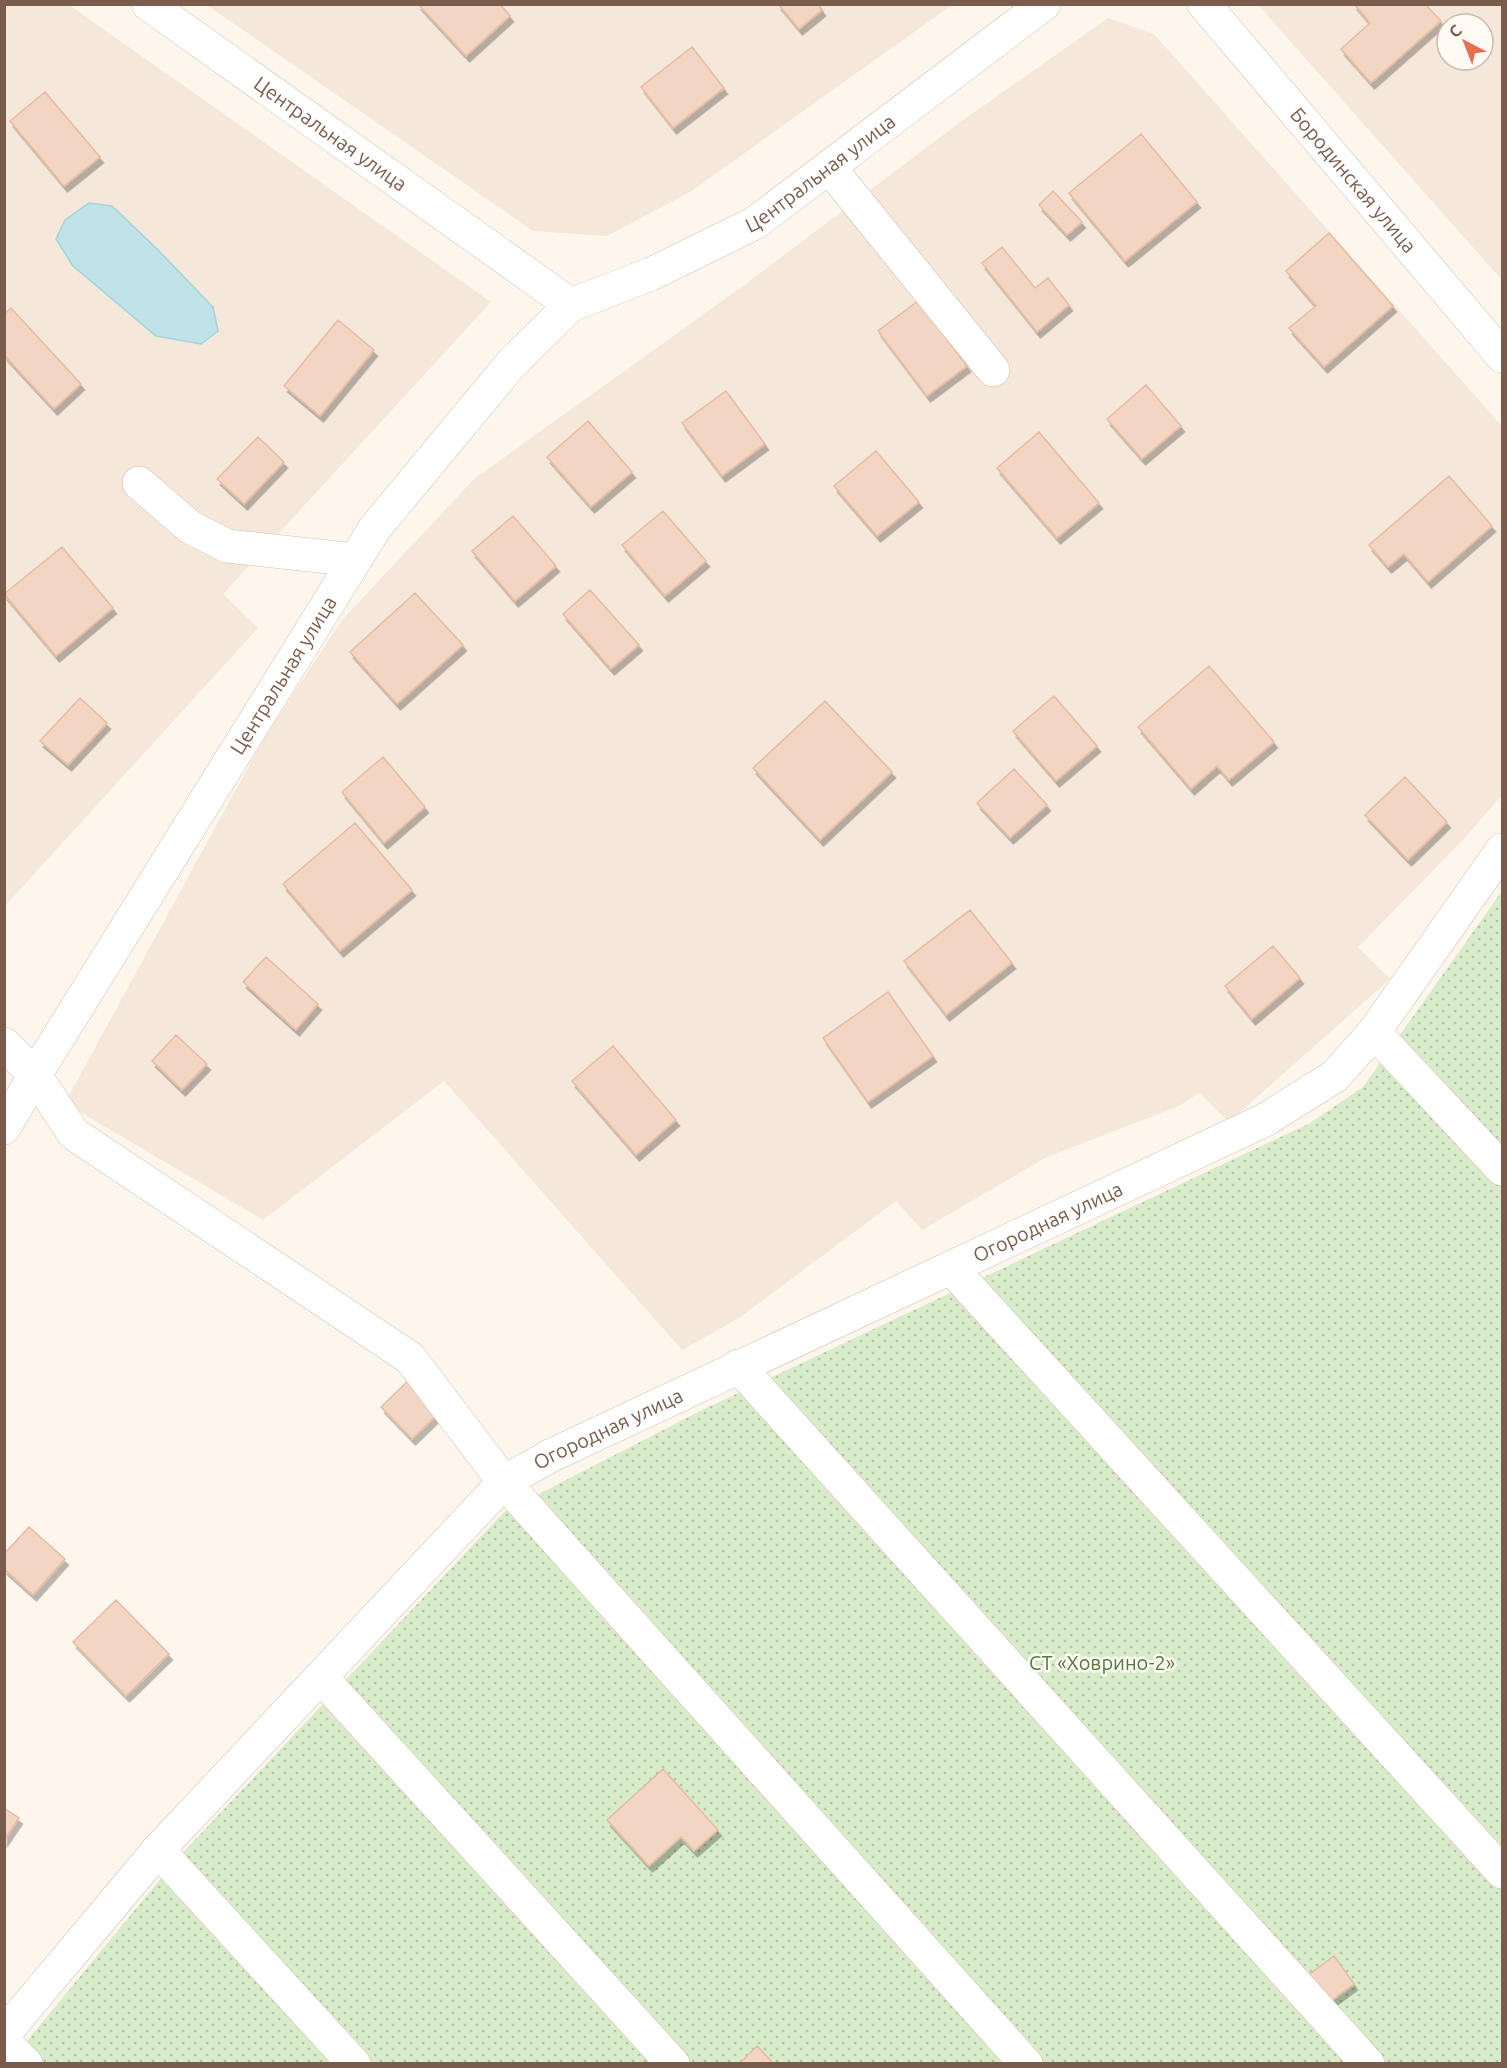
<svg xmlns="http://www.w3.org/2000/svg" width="1507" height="2068" font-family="Ubuntu,sans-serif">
<defs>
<pattern id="garden-dots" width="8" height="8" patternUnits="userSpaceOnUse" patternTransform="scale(1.5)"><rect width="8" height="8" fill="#d8ecc9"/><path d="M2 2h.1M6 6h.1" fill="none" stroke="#b4c2a5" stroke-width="1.8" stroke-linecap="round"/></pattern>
<filter id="shadow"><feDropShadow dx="3.5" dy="6" stdDeviation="0" flood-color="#0004"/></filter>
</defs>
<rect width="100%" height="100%" fill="#fdf6ec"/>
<path fill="#f5e8da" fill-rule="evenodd" d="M5,5H69L491,302L223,594L258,628L5,906Z
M207,5H952L690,192L607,236L533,231Z
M1258,5H1502V280ZM1447,24H1483V60H1447Z
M1108,18L1154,34L1502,426V795L1461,842L1358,947L1390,979L1229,1122L1199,1093L1179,1106L1047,1157L922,1230L896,1201L739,1318L682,1350L444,1081L263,1220L65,1103L264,738L342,620L474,479L743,286L959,123Z"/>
<path fill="url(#garden-dots)" d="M1502,891V2063L8,2064L176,1860L504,1512L698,1412L1310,1123L1363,1087Z"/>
<path fill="#bfe3e8" stroke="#a5d3da" stroke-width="1.5" d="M89,203L112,206L157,249L213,307L218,331L201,344L156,336L73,266L56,239L65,220Z"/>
<path fill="#f3d5c3" stroke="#e6bba3" stroke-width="1.5" filter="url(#shadow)" d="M418,4H500L510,16L466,56Z
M778,4H818L822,10L799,29Z
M1354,4H1425L1441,21L1371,83L1341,49L1370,23Z
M692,47L724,88L673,128L641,87Z
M45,92L100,157L64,186L10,121Z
M1141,134L1197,202L1125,261L1069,193Z
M1053,191L1082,222L1067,235L1039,205Z
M1329,233L1393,306L1324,367L1289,328L1316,306L1286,271Z
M1002,247L1035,288L1048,278L1069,305L1037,332L982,263Z
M918,301L967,366L927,396L878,331Z
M11,308L81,384L54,409L4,355V314Z
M338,320L374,350L320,416L284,386Z
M1146,385L1181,426L1142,459L1107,419Z
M726,391L765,444L722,476L682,423Z
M588,421L632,472L591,507L547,457Z
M1039,432L1099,503L1057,538L997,468Z
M258,437L284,462L244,504L217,479Z
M876,451L919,502L877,536L834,486Z
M1449,476L1492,526L1428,582L1404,554L1388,567L1369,545Z
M663,511L706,561L665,596L622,545Z
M513,516L556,566L515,601L472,551Z
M62,547L113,608L56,656L4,594Z
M590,590L639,645L611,669L563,614Z
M415,593L463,645L397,704L350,652Z
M1209,666L1274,742L1229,780L1217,766L1191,789L1138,727Z
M1054,696L1097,746L1056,781L1013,731Z
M80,698L107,723L68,765L40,741Z
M825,701L892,772L820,840L753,768Z
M383,757L425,807L384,843L342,792Z
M1014,769L1047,805L1010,838L977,803Z
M1405,777L1447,822L1408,860L1365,815Z
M355,823L412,890L340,951L283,884Z
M970,910L1012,963L946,1015L904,961Z
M1273,946L1300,978L1252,1019L1225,986Z
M266,957L318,1004L296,1030L243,982Z
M888,992L933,1056L868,1102L823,1038Z
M176,1035L207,1064L182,1090L152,1061Z
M613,1046L676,1120L636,1155L572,1081Z
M411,1378L442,1410L412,1439L381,1407Z
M29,1527L65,1559L33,1595L4,1569V1554Z
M116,1600L169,1654L126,1696L73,1642Z
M663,1769L718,1830L694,1851L681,1837L649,1866L607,1820Z
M4,1808L19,1818L4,1840Z
M1334,1956L1354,1984L1316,2012L1296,1984Z
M757,2046L774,2064H739Z"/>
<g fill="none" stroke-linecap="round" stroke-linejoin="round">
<g stroke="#d1beb0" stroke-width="34">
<g id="minor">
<path id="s1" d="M148,4L571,305"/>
<path id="s2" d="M1204,4L1502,356"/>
<path d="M829,167L993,370"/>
<path d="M139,483L190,527L227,546L355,560"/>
<path d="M1374,1032L1502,1169"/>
<path d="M4,1044L35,1075L74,1134L410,1358L504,1482L1026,2064"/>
<path id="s3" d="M4,1128L35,1075L375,528L511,364L571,305L651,274L755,223L1044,4"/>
<path d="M951,1268L1502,1872"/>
<path d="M738,1366L1368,2064"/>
<path d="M321,1677L673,2064"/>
<path d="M158,1850L354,2064"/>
<path id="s4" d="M4,2034L158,1850L504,1482L550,1456L1265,1120L1335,1076L1374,1032L1502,850"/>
<path d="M4,2041L26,2064"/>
</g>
</g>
<use href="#minor" stroke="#fff" stroke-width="33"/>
</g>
<g text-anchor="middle" stroke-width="5" stroke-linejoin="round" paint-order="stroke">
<g font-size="20" fill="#7a5c4d" stroke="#fffaf3">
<text dy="7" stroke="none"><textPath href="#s1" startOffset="224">Центральная улица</textPath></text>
<text dy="7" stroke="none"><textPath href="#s3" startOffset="1286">Центральная улица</textPath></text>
<text dy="7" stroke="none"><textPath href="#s2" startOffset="231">Бородинская улица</textPath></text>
<text dy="7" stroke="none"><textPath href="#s3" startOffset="532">Центральная улица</textPath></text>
<text dy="7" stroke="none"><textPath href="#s4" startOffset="1348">Огородная улица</textPath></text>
<text dy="7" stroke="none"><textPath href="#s4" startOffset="862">Огородная улица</textPath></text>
</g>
<g font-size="20" fill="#537a41" stroke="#fffaf3">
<text x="1102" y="1670">СТ «Ховрино-2»</text>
</g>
</g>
<rect width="1507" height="2068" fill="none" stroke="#7a5c4d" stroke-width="12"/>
<g transform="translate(1465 42) rotate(318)"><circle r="28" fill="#fffaf3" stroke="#cabbb1" stroke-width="1.5"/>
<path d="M0-4.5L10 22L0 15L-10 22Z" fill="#e76f51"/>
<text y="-9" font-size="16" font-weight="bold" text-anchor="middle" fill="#7a5c4d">С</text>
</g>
</svg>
